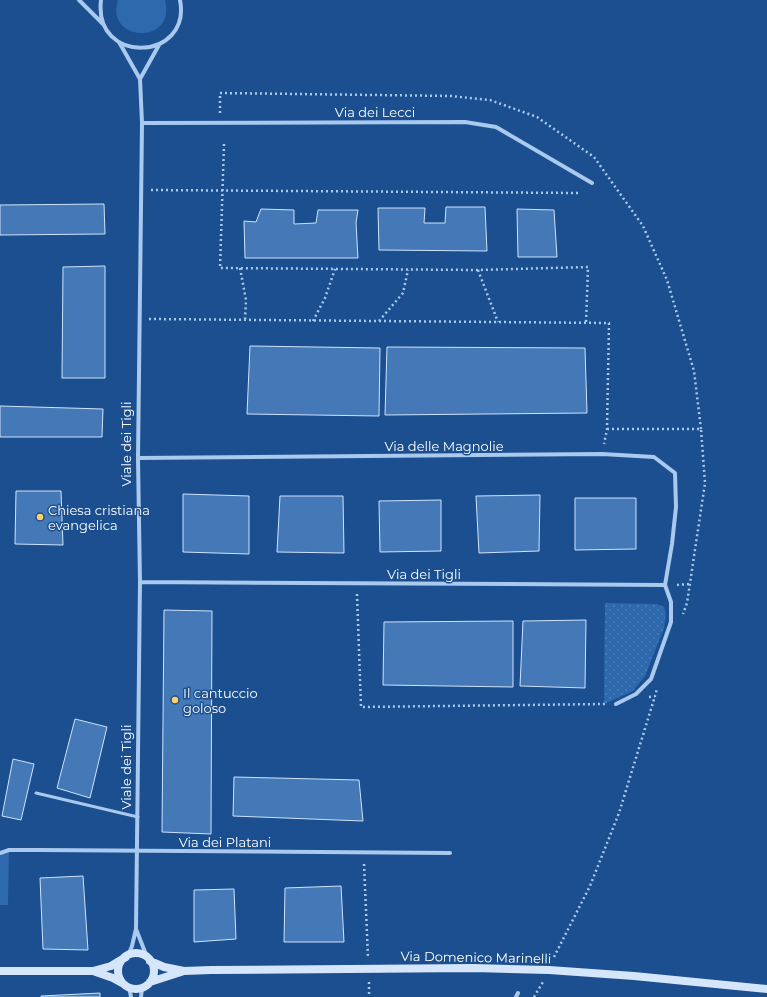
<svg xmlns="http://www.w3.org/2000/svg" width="767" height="997" font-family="Montserrat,sans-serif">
<defs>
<pattern id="grass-dots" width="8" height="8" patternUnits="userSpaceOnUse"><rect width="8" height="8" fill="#2e69ad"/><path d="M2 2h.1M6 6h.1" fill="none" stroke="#4d80b9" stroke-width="1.8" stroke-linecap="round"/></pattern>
</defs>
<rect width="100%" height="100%" fill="#1b4f8f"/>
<path fill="url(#grass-dots)" d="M605,603L657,604L664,607L666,614L664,628L645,676L633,691L604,704Z"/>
<path fill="#2e69ad" d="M118,0H165C177,46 104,42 118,0Z
M9,850L8,905H0V853Z"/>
<path fill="#4478b7" stroke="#cfe3fa" d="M104,204L105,234L0,235V205Z
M446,207H485L487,251L379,250L378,208H425L424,223H445Z
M261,209L294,210V224L316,223L318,210H358L356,223L358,258H245L244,221L256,222Z
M517,209L554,210L557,257H518Z
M105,266V378H62L63,267Z
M250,346L380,348L379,416L247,414Z
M387,347L585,348L587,413L385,415Z
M0,406L103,409L102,437H0Z
M16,491H61L63,545L15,544Z
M183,494L249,496V554L183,552Z
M540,495L539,551L479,553L476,496Z
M280,496H343L344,553L277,552Z
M575,498H636V549L575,550Z
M441,500V551L380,552L379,501Z
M164,610L212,611L211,834L162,832Z
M586,620L585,688L520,686L523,621Z
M513,621V687L383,685L384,622Z
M75,719L107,727L90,798L57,788Z
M13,759L34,764L21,820L2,816Z
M234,777L359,780L363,821L233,816Z
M83,876L88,950L43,949L40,878Z
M341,886L344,942H284L285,888Z
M234,889L236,939L194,942V890Z
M100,993V997H41V996Z"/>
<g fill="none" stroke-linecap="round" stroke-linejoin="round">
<path stroke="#a9c9ee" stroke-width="2.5" stroke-dasharray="2 3" stroke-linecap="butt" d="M220,113V93L451,96L490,100L537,117L594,157L643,226L667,280L694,371L701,429
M224,144L220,268L478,270L588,267L586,323
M151,190L580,193
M240,268L246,300L245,320
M478,270L498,322
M149,319L609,323L607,429L604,444
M313,321L325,298L335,269
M379,321L403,293L408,270
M607,429H701L705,483L687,603L683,614
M677,585L690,584
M357,594L361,707L605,704
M649,697L655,696L657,689
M364,864L368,957
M554,957L590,886L619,813L655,696
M369,982V997
M534,997L543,982"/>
<path stroke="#a9c9ee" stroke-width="3" d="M36,793L138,817"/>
<path stroke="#a9c9ee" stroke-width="4" d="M79,0L104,25
M101,0C93,66 192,61 180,0
M119,42L140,79L142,123L138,458L140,582L136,929L132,946L128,956
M140,79L159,45
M142,123L465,122L496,127L592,183
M138,458L602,454L654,457L675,473L676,507L672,544L665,585L140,582
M616,704L636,694L651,679L671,622V602L665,585
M0,853L9,850H40L450,853
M136,929L147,957
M129,987L131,997
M141,997L142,988
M516,997L518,993"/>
<path stroke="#d6e6fa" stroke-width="8" d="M118 971a18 18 0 1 1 36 0a18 18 0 1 1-36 0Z
M150,961L164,967L184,971
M0,971H93L111,966L126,957
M93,971L113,978L122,983
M150,982L184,971L211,970L474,968L549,970L634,976L767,989"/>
</g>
<g fill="#ffd166" stroke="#1b4f8f" stroke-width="1.5">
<circle cx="40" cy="517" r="4"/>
<circle cx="175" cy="700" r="4"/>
</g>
<g text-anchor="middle" stroke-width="3" stroke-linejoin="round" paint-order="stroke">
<g font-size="13" fill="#fff" stroke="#1b4f8f">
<text x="375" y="117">Via dei Lecci</text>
<text transform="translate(126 444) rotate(-90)" y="5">Viale dei Tigli</text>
<text x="444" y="451">Via delle Magnolie</text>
<text x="424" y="579">Via dei Tigli</text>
<text transform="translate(126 767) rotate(-90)" y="5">Viale dei Tigli</text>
<text x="225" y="847">Via dei Platani</text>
<text transform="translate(476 957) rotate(1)" y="5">Via Domenico Marinelli</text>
</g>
<g font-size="13" fill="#fff" stroke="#1b4f8f" text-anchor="start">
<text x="48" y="515">Chiesa cristiana<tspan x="48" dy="15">evangelica</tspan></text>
<text x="183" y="698">Il cantuccio<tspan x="183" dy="15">goloso</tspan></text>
</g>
</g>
</svg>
